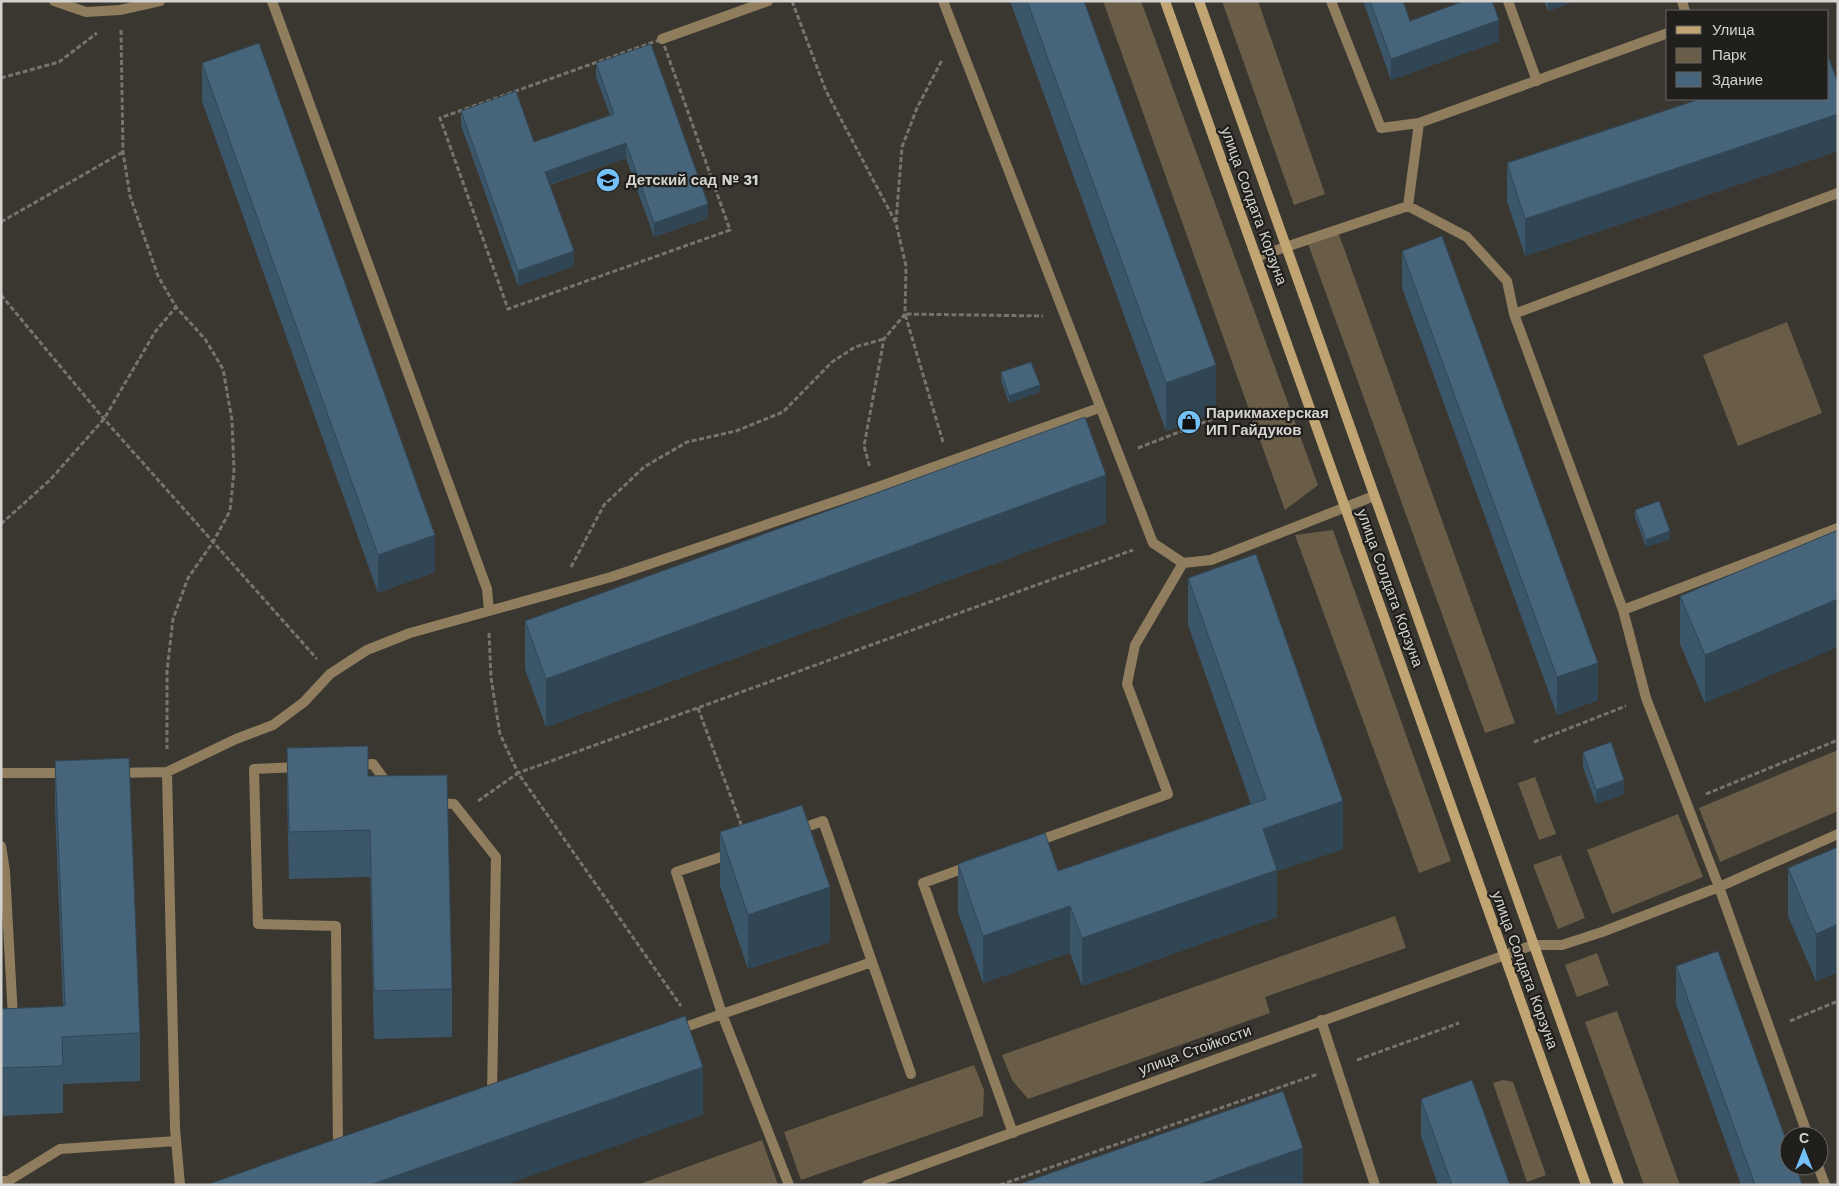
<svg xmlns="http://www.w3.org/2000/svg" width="1839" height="1186" font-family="'Work Sans',sans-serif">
<rect width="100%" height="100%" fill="#3a3731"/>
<path fill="#6a5d47" d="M1103,1H1141L1318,485L1285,510Z
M1222,1H1258L1325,194L1294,205Z
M1337,229L1515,723L1485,733L1307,241Z
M1787,322L1822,413L1738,446L1703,355Z
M1333,530L1451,861L1419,873L1295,535Z
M1838,750V811L1720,862L1699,808Z
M1535,777L1556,834L1539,840L1518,783Z
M1678,814L1703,877L1612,914L1587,850Z
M1561,855L1585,918L1558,929L1533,865Z
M1395,916L1406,948L1265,997L1270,1013L1028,1099L1012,1080L1002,1055Z
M1597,953L1609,985L1577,997L1565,965Z
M1617,1011L1680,1185H1644L1585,1022Z
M974,1065L984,1090L983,1116L801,1180L784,1132Z
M1503,1080L1513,1082L1546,1175L1527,1182L1493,1083Z
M762,1140L778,1185H637Z"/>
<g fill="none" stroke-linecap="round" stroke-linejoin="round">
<path stroke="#77746f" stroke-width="3" stroke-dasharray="5 2.5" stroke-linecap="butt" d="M792,1L826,91L896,223L906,266L905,314L884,339L864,446L870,468
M121,30L123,152L130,196L158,276L176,307L205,339L223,369L232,420L234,471L230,511L213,542L188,578L173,619L167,671V749
M662,39L730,230L508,309L440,118Z
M1,78L59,62L97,33
M1,222L123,152
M896,222L902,147L917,108L942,60
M1,295L104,419L317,659
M943,442L905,314L1043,316
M1138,448L1238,409
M1,524L50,480L104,419L155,332L176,307
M571,567L604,505L644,467L687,442L736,431L783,412L832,362L855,347L884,339
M489,633L491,678L500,734L518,773L1133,550
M698,708L742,827
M1534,742L1626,706
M1706,794L1838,740
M478,801L518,773L681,1006
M1790,1021L1838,1001
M1357,1060L1459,1023
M1000,1185L1318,1074"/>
<path stroke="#8f7d5e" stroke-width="10" d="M54,1L86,12L120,10L160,1
M272,1L487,589L489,611
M943,1L1153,543L1183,563L1135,645L1127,684L1168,794L1035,842
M1331,1L1381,128L1419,123
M1508,1L1537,81
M1682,1L1685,11
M662,39L768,1
M1408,206L1419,123L1668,33
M1256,257L1408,206L1467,237L1507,281L1514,314
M1183,563L1211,560L1374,496
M1623,610L1838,528
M355,765L373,764L389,786
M300,767L254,769L258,924L336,926L338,1150
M167,772L175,1128L180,1185
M1,773H67
M116,773L167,772L236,739L273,725L304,702L330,674L367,650L410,633L611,577L875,488L1099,408
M436,803L454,804L496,857L492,1096
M797,830L823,821L911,1074
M1,846L5,871L13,1018H1
M733,853L676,872L722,1014L872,962
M970,866L923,883L1013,1133
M1533,945H1562L1602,932L1719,887L1838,834
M1321,1020L1375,1185
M677,1030L722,1014L789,1185
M1808,1136L1719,887L1646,698L1623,610L1514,314L1838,193
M1818,1166L1825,1185
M1,1181H8L60,1149L176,1141"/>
<path stroke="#8f7d5e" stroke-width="10" d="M867,1185L1533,945"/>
<path stroke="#c0a472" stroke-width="10" d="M1165,1L1586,1185
M1199,1L1619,1185"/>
</g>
<path fill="#3c5669" d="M1010,1H1084L1216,412L1166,431Z
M1363,1H1403L1410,21L1499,41L1391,80Z
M1544,1H1575L1548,11Z
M202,63L435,572L378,593L202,101Z
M596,63L708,218L654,237L626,158L550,185L574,266L518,286L461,125V111L534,142L610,115L596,77Z
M1838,114V151L1525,256L1507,201V163Z
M1402,251L1598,700L1557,715L1402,288Z
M1001,372L1040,392L1009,403L1001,380Z
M1635,510L1670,539L1646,547L1635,517Z
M1106,523L546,727L525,669V621Z
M1838,530L1705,703L1680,644V596Z
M1188,578L1343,849L1277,871V917L1082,986L1070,953L983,983L958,912V864L1058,871L1251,804L1188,625Z
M287,748L368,776L452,989V1037L374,1039L370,877L289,879L287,795Z
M1583,752L1624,794L1596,804L1583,767Z
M55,761L140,1033V1081L63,1084V1113L1,1116V1009L63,1006L55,809Z
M720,832L830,942L748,969L720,886Z
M1838,847V972L1816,981L1788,916V868Z
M1676,966L1802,1185H1741L1676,1004Z
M1421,1099L1510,1185H1438L1421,1136Z"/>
<path fill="#314655" d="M1548,1H1575L1548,11Z
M1499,20V41L1391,80V59Z
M1838,114V151L1525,256V219Z
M626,143V158L545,186V172Z
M708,204V218L654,237V223Z
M574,251V266L518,286V271Z
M1216,365V412L1166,431V383Z
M1040,385V392L1009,403V396Z
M1106,475V523L546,727V679Z
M1670,531V539L1646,547V540Z
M435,535V572L378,593V555Z
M1838,599V647L1705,703V655Z
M1598,663V700L1557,715V677Z
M1624,780V794L1596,804V790Z
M1343,801V849L1277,871V917L1082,986V938L1263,829Z
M830,887V942L748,969V915Z
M1070,906V953L983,983V936Z
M1838,924V972L1816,981V934Z
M703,1067V1115L505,1185H370Z
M1303,1148V1185H1198Z"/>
<path fill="#46647a" stroke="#314655" d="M1027,1H1084L1216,365L1166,383Z
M1370,1H1403L1410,21L1464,1H1492L1499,20L1391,59Z
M259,43L435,535L378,555L202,63Z
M651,44L708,204L654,223L626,143L545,172L574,251L518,271L461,111L516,91L534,142L614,114L596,63Z
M1828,56L1838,83V114L1525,219L1507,163L1700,99H1828Z
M1442,236L1598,663L1557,677L1402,251Z
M1031,362L1040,385L1009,396L1001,372Z
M1085,417L1106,475L546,679L525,621Z
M1659,501L1670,531L1646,540L1635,510Z
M1838,530V599L1705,655L1680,596Z
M1256,554L1343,801L1263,829L1277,870L1082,938L1070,906L983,936L958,864L1045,833L1058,871L1266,799L1188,578Z
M1611,742L1624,780L1596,790L1583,752Z
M368,746V776L447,775L452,989L374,991L370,830L289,832L287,748Z
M129,758L140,1033L62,1037L63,1066L1,1068V1009L65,1006L55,761Z
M802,805L830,887L748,915L720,832Z
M1838,847V924L1816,934L1788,868Z
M1718,951L1789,1148V1166H1796L1802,1185H1755L1676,966Z
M685,1016L703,1067L370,1185H206Z
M1472,1080L1510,1185H1452L1421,1099Z
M1283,1091L1303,1148L1198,1185H1017Z"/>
<defs>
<g id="school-disc" transform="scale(1.25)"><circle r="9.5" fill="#75c0f6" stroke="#201f1c"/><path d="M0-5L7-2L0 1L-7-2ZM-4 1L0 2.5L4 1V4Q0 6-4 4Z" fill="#111"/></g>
<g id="shop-disc" transform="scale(1.25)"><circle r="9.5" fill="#75c0f6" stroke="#201f1c"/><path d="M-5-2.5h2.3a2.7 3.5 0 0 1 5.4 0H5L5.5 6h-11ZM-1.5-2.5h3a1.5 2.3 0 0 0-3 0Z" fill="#111"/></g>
</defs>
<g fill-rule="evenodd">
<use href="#school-disc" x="608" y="180"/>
<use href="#shop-disc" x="1189" y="422"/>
</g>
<g text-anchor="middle" stroke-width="4.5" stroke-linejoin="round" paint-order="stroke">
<g font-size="15" font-weight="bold" fill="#d5d3cf" stroke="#201f1c" text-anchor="start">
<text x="626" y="185">Детский сад № 31</text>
<text x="1206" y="418">Парикмахерская<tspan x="1206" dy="17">ИП Гайдуков</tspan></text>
</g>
<g font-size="15" fill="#d5d3cf" stroke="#201f1c">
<text transform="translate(1254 206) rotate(70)" y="5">улица Солдата Корзуна</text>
<text transform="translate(1390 588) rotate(70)" y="5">улица Солдата Корзуна</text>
<text transform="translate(1525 970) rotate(70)" y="5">улица Солдата Корзуна</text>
<text transform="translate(1195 1050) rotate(-20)" y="5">улица Стойкости</text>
</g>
</g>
<rect width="1839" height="1186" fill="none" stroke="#d5d3cf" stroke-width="5"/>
<rect x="1666" y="10" width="162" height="90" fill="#201f1c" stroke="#686764"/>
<rect x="1676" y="26" width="25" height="8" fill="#c0a472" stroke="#686764"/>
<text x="1712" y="35" font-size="15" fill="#d5d3cf">Улица</text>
<rect x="1676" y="48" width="25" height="15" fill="#6a5d47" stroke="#686764"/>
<text x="1712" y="60" font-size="15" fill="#d5d3cf">Парк</text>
<rect x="1676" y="72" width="25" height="15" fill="#46647a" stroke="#686764"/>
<text x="1712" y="85" font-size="15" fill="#d5d3cf">Здание</text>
<g transform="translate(1804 1151)"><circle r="24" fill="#201f1c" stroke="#686764"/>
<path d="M0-4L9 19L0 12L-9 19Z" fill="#75c0f6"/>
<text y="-8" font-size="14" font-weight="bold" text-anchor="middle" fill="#d5d3cf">С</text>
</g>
</svg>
